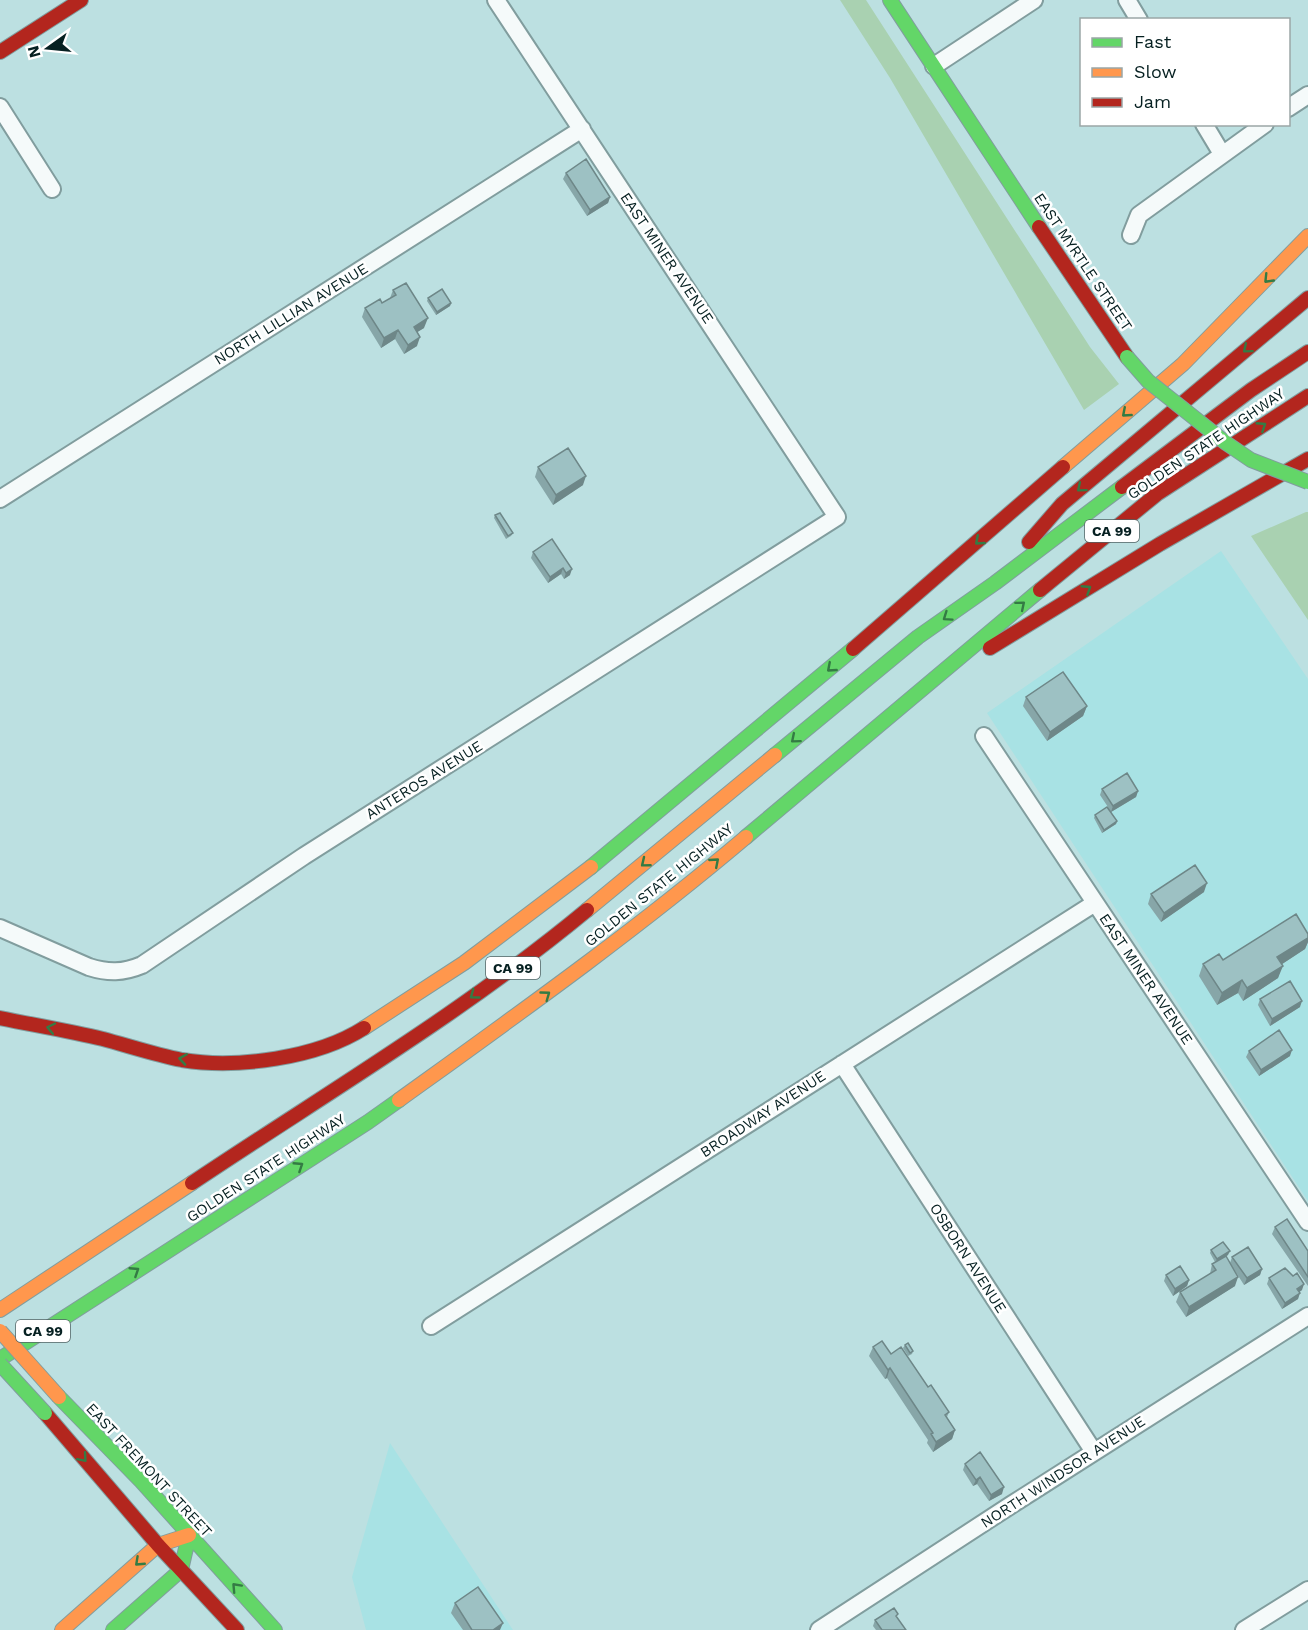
<svg xmlns="http://www.w3.org/2000/svg" width="1308" height="1630" font-family="'Work Sans',sans-serif">
<rect width="100%" height="100%" fill="#bce0e1"/>
<path fill="#a8e2e4" d="M1221,551L1308,679V1201L987,713Z
M390,1443L513,1630H366L352,1577Z"/>
<path fill="#a9d1b1" d="M840,0H866L1090,347L1119,384L1084,410L890,78Z
M1306,512H1308V620L1251,536Z"/>
<g fill="none" stroke-linecap="round" stroke-linejoin="round">
<g stroke="#819d9e" stroke-width="20">
<path id="street" d="M1127,0L1139,20
M934,66L1034,0
M0,107L52,189
M1288,108L1308,95
M1204,124L1222,154
M1131,235L1139,215L1265,124
M0,499L582,129
M984,736L1308,1222
M0,928L89,967C108,973 123,973 142,965L304,856L837,517L496,0
M842,1064L1094,1452
M431,1326L1095,903
M819,1630L1011,1505L1308,1316
M1244,1630L1308,1590"/>
</g>
<g stroke="#819d9e" stroke-width="16">
<path id="fast" d="M890,0L1039,227
M775,755L918,637L995,583L1122,487
M746,837L1040,590
M591,867L853,649
M0,1359L368,1122L399,1100
M59,1397L141,1481L275,1630
M113,1630L181,1570L189,1535"/>
</g>
<g stroke="#819d9e" stroke-width="16">
<path id="slow" d="M1063,467L1183,364L1308,236
M587,910L775,755
M364,1028L464,963L591,867
M399,1100C517,1015 635,931 746,837
M0,1310L192,1183
M62,1630L158,1545L189,1535"/>
</g>
<g stroke="#819d9e" stroke-width="16">
<path id="jam" d="M0,52L81,0
M1039,227L1127,357
M1122,487L1251,390L1308,352
M1029,542L1062,504L1308,298
M1040,590L1157,494L1308,396
M990,648L1160,544L1308,459
M853,649L1063,467
M0,1018C34,1025 69,1031 103,1039C129,1046 156,1055 182,1060C237,1069 317,1058 364,1028
M192,1183C325,1094 464,1012 587,910
M45,1413L158,1545L237,1630"/>
</g>
<use href="#street" stroke="#f5fafa" stroke-width="16"/>
<use href="#fast" stroke="#63d668" stroke-width="14"/>
<use href="#slow" stroke="#ff974d" stroke-width="14"/>
<use href="#jam" stroke="#b3261e" stroke-width="14"/>
<g stroke="#819d9e" stroke-width="16" stroke-linecap="butt">
<path id="fast-bridge" d="M1127,357L1148,381L1226,443L1251,460L1308,482
M0,1364L45,1413"/>
</g>
<g stroke="#819d9e" stroke-width="16" stroke-linecap="butt">
<path id="slow-bridge" d="M0,1331L59,1397"/>
</g>
<use href="#fast-bridge" stroke="#63d668" stroke-width="14"/>
<use href="#slow-bridge" stroke="#ff974d" stroke-width="14"/>
</g>
<path fill="#87a6a8" d="M566,173L610,197L608,203L587,216L563,179Z
M393,290L424,328L417,332V346L404,354L395,339L381,348L362,317L365,308L382,303L390,298Z
M428,298L451,303L450,306L436,315L427,301Z
M538,467L583,485L553,505L535,477Z
M495,515L513,533L511,536L506,539L494,518Z
M552,539L570,575L564,579L561,574L548,583L531,558L533,552Z
M1026,697L1087,706L1083,716L1047,741L1023,706Z
M1102,789L1138,791L1136,797L1111,812L1117,821L1116,824L1102,833L1094,818L1095,815L1108,807L1100,795Z
M1204,892L1161,922L1148,904L1151,894Z
M1308,934V942L1305,949L1282,964L1278,978L1243,1001L1238,993L1217,1005L1199,976L1203,964L1223,960Z
M1260,999L1300,1007L1270,1026L1258,1005Z
M1249,1051L1290,1056L1259,1076L1246,1057Z
M1275,1227L1308,1251V1286L1272,1234Z
M1211,1250L1228,1255L1226,1256L1235,1286L1186,1317L1176,1302L1180,1292L1210,1274L1212,1264L1215,1262L1210,1253Z
M1232,1257L1262,1269L1260,1275L1244,1285L1230,1263Z
M1166,1275L1189,1280L1187,1286L1173,1296L1164,1281Z
M1269,1278L1302,1290L1299,1292L1298,1299L1282,1309L1267,1284Z
M905,1345L913,1351L912,1354L908,1356L903,1348Z
M873,1347L891,1354L928,1387L949,1412L947,1417L955,1430L952,1439L933,1452L927,1443L928,1440L887,1378L885,1379L869,1356Z
M965,1464L1002,1494L989,1501L977,1484L973,1486L963,1470Z
M455,1603L500,1630H463L451,1613Z
M897,1618L906,1630H876L873,1626L875,1620Z"/>
<path fill="#6e8788" d="M610,197L608,203L587,216L590,210Z
M451,303L450,306L436,315L437,312Z
M428,318L424,328L411,336L414,327Z
M398,330L395,339L381,348L384,338Z
M420,337L417,346L404,354L408,345Z
M586,476L583,485L553,505L556,495Z
M563,568L561,574L548,583L550,577Z
M572,569L570,575L564,579L566,573Z
M1087,706L1083,716L1047,741L1050,732Z
M1138,791L1136,797L1111,812L1113,806Z
M1117,821L1116,824L1102,833L1104,830Z
M1207,883L1204,892L1161,922L1164,913Z
M1308,938V942L1305,949L1273,970L1277,957Z
M1283,966L1278,978L1243,1001L1247,988Z
M1242,980L1238,993L1217,1005L1222,993Z
M1302,1001L1300,1007L1270,1026L1272,1019Z
M1292,1050L1290,1056L1259,1076L1261,1070Z
M1230,1251L1228,1255L1216,1262L1217,1259Z
M1262,1269L1260,1275L1244,1285L1247,1278Z
M1238,1277L1235,1286L1186,1317L1189,1307Z
M1189,1280L1187,1286L1173,1296L1175,1289Z
M1304,1284L1302,1290L1295,1295L1297,1289Z
M1300,1293L1298,1299L1282,1309L1285,1303Z
M890,1368L887,1378L885,1379L888,1370Z
M955,1430L952,1439L933,1452L936,1442Z
M980,1477L977,1484L973,1486L976,1480Z
M1004,1487L1002,1494L989,1501L991,1495Z
M503,1623L500,1630H493Z"/>
<path fill="#9dc1c3" stroke="#6e8788" stroke-width="1.5" d="M586,159L610,197L590,210L566,173Z
M406,283L428,318L414,327L420,337L408,345L398,330L384,338L365,308L380,299L382,303L396,295L393,290Z
M442,289L451,303L437,312L428,298Z
M568,448L586,476L556,495L538,467Z
M500,513L513,533L508,536L495,515Z
M552,539L572,569L566,573L563,568L550,577L533,552Z
M1063,672L1087,706L1050,732L1026,697Z
M1127,773L1138,791L1113,806L1102,789Z
M1107,807L1117,821L1104,830L1095,815Z
M1195,865L1207,883L1164,913L1151,894Z
M1296,914L1308,934V938L1277,957L1283,966L1247,988L1242,980L1222,993L1203,964L1219,954L1223,960Z
M1290,981L1302,1001L1272,1019L1260,999Z
M1279,1030L1292,1050L1261,1070L1249,1051Z
M1287,1219L1308,1251V1277L1275,1227Z
M1223,1242L1230,1251L1217,1259L1211,1250Z
M1248,1247L1262,1269L1247,1278L1232,1257Z
M1226,1256L1238,1277L1189,1307L1180,1292L1216,1270L1212,1264Z
M1180,1266L1189,1280L1175,1289L1166,1275Z
M1285,1268L1293,1276L1297,1273L1304,1284L1297,1289L1300,1293L1285,1303L1269,1278Z
M882,1341L891,1354L901,1347L928,1387L931,1385L949,1412L945,1415L955,1430L936,1442L931,1434L933,1433L890,1368L888,1370L873,1347Z
M908,1343L913,1351L910,1353L905,1345Z
M980,1452L1004,1487L991,1495L980,1477L976,1480L965,1464Z
M478,1587L503,1623L493,1630H472L455,1603Z
M894,1608L898,1614L896,1616L906,1630H882L875,1620Z"/>
<defs><path id="oneway-chevron" d="M-2-3.5L2.5 0L-2 3.5" fill="none" stroke-width="1.6" stroke-linecap="round" stroke-linejoin="round" transform="scale(1.5)"/></defs>
<g stroke="#347b44">
<use href="#oneway-chevron" transform="translate(1268 279) rotate(134)"/>
<use href="#oneway-chevron" transform="translate(1247 349) rotate(140)"/>
<use href="#oneway-chevron" transform="translate(1126 413) rotate(139)"/>
<use href="#oneway-chevron" transform="translate(1262 426) rotate(-33)"/>
<use href="#oneway-chevron" transform="translate(1081 488) rotate(140)"/>
<use href="#oneway-chevron" transform="translate(979 541) rotate(139)"/>
<use href="#oneway-chevron" transform="translate(1087 589) rotate(-33)"/>
<use href="#oneway-chevron" transform="translate(1021 605) rotate(-40)"/>
<use href="#oneway-chevron" transform="translate(947 617) rotate(145)"/>
<use href="#oneway-chevron" transform="translate(831 668) rotate(139)"/>
<use href="#oneway-chevron" transform="translate(795 739) rotate(140)"/>
<use href="#oneway-chevron" transform="translate(715 862) rotate(-41)"/>
<use href="#oneway-chevron" transform="translate(645 863) rotate(141)"/>
<use href="#oneway-chevron" transform="translate(474 995) rotate(144)"/>
<use href="#oneway-chevron" transform="translate(546 995) rotate(-36)"/>
<use href="#oneway-chevron" transform="translate(51 1028) rotate(-168)"/>
<use href="#oneway-chevron" transform="translate(183 1059) rotate(-171)"/>
<use href="#oneway-chevron" transform="translate(299 1166) rotate(-33)"/>
<use href="#oneway-chevron" transform="translate(135 1271) rotate(-33)"/>
<use href="#oneway-chevron" transform="translate(83 1458) rotate(49)"/>
<use href="#oneway-chevron" transform="translate(139 1562) rotate(137)"/>
<use href="#oneway-chevron" transform="translate(236 1587) rotate(-133)"/>
</g>
<g text-anchor="middle" stroke-width="5" stroke-linejoin="round" paint-order="stroke">
<g fill="#fff" stroke="#516364" stroke-width="1.5">
<rect x="1085" y="520" width="54" height="22" rx="4.5"/>
<rect x="486" y="957" width="54" height="22" rx="4.5"/>
<rect x="16" y="1320" width="54" height="22" rx="4.5"/>
</g>
<g font-size="14" font-weight="bold" fill="#062021">
<text x="1112" y="536">CA 99</text>
<text x="513" y="973">CA 99</text>
<text x="43" y="1336">CA 99</text>
</g>
<g font-size="15" fill="#062021" stroke="#fff">
<text transform="translate(667 258) rotate(56)" y="5">EAST MINER AVENUE</text>
<text transform="translate(1083 262) rotate(56)" y="5">EAST MYRTLE STREET</text>
<text transform="translate(291 314) rotate(-32)" y="5">NORTH LILLIAN AVENUE</text>
<text transform="translate(1206 444) rotate(-34)" y="5">GOLDEN STATE HIGHWAY</text>
<text transform="translate(424 780) rotate(-32)" y="5">ANTEROS AVENUE</text>
<text transform="translate(659 885) rotate(-39)" y="5">GOLDEN STATE HIGHWAY</text>
<text transform="translate(1146 979) rotate(56)" y="5">EAST MINER AVENUE</text>
<text transform="translate(763 1114) rotate(-33)" y="5">BROADWAY AVENUE</text>
<text transform="translate(266 1168) rotate(-33)" y="5">GOLDEN STATE HIGHWAY</text>
<text transform="translate(968 1258) rotate(57)" y="5">OSBORN AVENUE</text>
<text transform="translate(149 1470) rotate(47)" y="5">EAST FREMONT STREET</text>
<text transform="translate(1063 1472) rotate(-33)" y="5">NORTH WINDSOR AVENUE</text>
</g>
</g>
<rect x="1080" y="18" width="210" height="108" fill="#ffffff" stroke="#9ba6a6" stroke-width="1.5"/>
<rect x="1092" y="38" width="30" height="9" fill="#63d668" stroke="#9ba6a6" stroke-width="1.5"/>
<text x="1134" y="48" font-size="18" fill="#062021">Fast</text>
<rect x="1092" y="68" width="30" height="9" fill="#ff974d" stroke="#9ba6a6" stroke-width="1.5"/>
<text x="1134" y="78" font-size="18" fill="#062021">Slow</text>
<rect x="1092" y="98" width="30" height="9" fill="#b3261e" stroke="#9ba6a6" stroke-width="1.5"/>
<text x="1134" y="108" font-size="18" fill="#062021">Jam</text>
<g transform="translate(48 48) rotate(255)" stroke="#ffffff" stroke-width="4.5" paint-order="stroke">
<path d="M0-4.5L10 22L0 15L-10 22Z" fill="#062021"/>
<text y="-9" font-size="16" font-weight="bold" text-anchor="middle" fill="#062021">N</text>
</g>
</svg>
